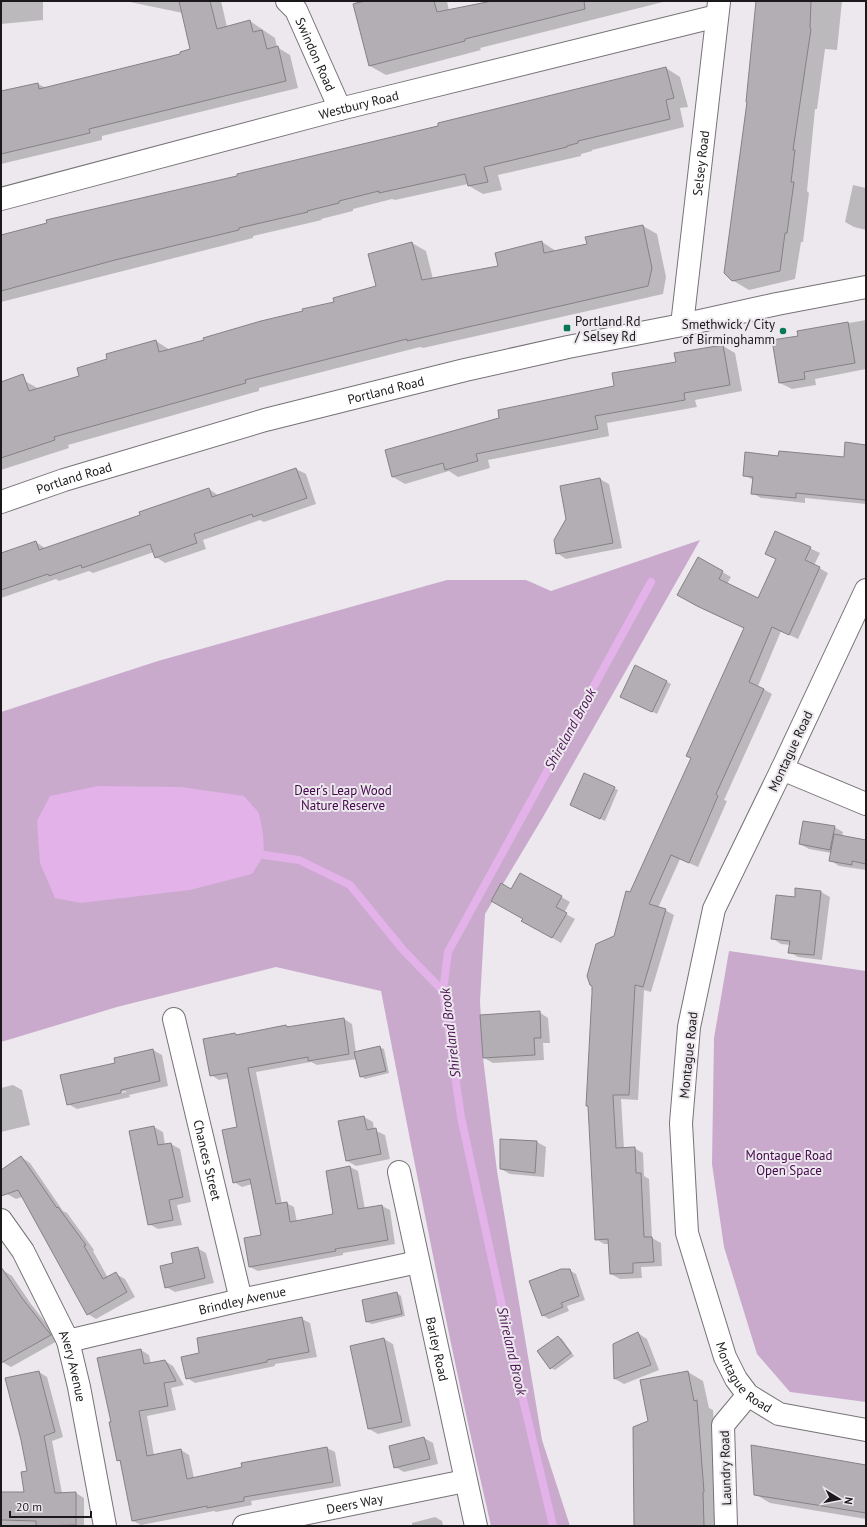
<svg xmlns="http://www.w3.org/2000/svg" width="867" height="1527" font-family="'PT Sans',sans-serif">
<rect width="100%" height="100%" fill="#ece8ed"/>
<path fill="#c9aacd" d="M700,540L543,817L485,914L480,1001L483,1058L497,1171L542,1440L570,1526H491C450,1349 416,1170 381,991L276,967L117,1007L1,1042V712L158,661L447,580H526L551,591Z
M729,951L866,971V1402L790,1392L757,1354L724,1247L712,1164L714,1038Z"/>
<path fill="#e2b2e9" d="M98,786L181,787L244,796L259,813L263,834L264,855L252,874L190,890L81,903L55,898L40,863L37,821L50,796Z"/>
<path fill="#0003" fill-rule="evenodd" d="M1,1H47H43V20L1,24Z
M125,1H221L227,27L250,21L275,38L277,47L290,55L298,88L102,136V140L1,164V93L38,84L46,88L181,54L191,50L183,13Z
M360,1H447L449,11L483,4V1H667L480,48L481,50L386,75L370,66L354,3Z
M757,1H842L837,50L825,49L817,109H815L807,191L809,193L803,242H801L795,279L749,290L732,280Z
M666,68L680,77L688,107L680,108L684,127L592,150V151L581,154V156L498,175L502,190L483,194L469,186L468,184L395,200L392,199L353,209V211L321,219L322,220L253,236V238L1,302V236Z
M853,185L866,188V230L854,227L845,222Z
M643,226L657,234L666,277L663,294L423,348L420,347L259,388V391L68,445L69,448L1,470V388L25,381L39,389L80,376L109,360L156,341L170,350L335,303L377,287L412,243L426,251L433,279L499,266L542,242L556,251L588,244Z
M866,320V369L815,379L816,385L792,389L780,383L799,337L798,332Z
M723,346L735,353L742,391L695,400L697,407L607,423L609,436L488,460L490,468L458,477L449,471L405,484L393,477L615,387Z
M866,446V504L805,498V503L761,498L752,493L753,480L744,475L779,457L844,459Z
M296,469L306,474L316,504L264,522L260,520L203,540L206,549L165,563L156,557L154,552L93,573L89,571L59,581L56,579L1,598V554L36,542L46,549L141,516L209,489L219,496Z
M600,479L609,484L622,548L566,559L557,553Z
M776,532L820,553L814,565L828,573L798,639L781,631L758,686L772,694L724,800L727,801L698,867L680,859L658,908L665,910L674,915L651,992L644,990L638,1100L621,1099L624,1149L634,1148L643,1153L644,1176L649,1179L652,1238L661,1243L662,1266L641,1267L642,1278L620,1279L611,1274L610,1244H604L596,1239L589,1107L587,1105L614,937L630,893L692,758L745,628L707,611L678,595L698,558L731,577L727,584L759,599L777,559Z
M667,682L671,684L657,714L626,699Z
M614,788L618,790L605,821L575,807Z
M834,827L843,832L842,837L866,841V870L839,866L830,860L831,853L809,849L800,844Z
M521,874L570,902L564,913L575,919L561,943L523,921L524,919L511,891Z
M821,892L830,897L822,960L798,957L789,952L790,945L781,944L772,938L796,898Z
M539,1012L548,1018L550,1043H543L544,1060L493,1063L484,1058Z
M344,1019L352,1024L356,1053L379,1047L384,1049L389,1073L365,1079L361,1076L357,1059L317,1065L311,1062L256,1072L282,1204L286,1203L294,1207L297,1222L334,1215L350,1167L358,1171L365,1209L382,1206L390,1210L395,1244L343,1253V1255L258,1271L250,1267L245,1239L262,1236L252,1184L242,1187L234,1182L239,1128L229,1078L219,1080L211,1075L235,1034L238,1035L286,1026L289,1028Z
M153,1050L162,1055L168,1086L129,1095L130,1097L77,1109L68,1104L116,1063ZM126,1091V1092L74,1104V1102Z
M13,1085L22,1090L30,1125L1,1132V1088Z
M364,1117L373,1122L374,1130L385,1135L390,1159L356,1166L347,1161Z
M154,1127L163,1132L165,1145L171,1144L180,1149L191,1202L177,1205L182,1225L158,1229L149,1224Z
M537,1142L546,1147L544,1177L510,1174L501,1169Z
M21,1157L30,1163L63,1211L67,1213L94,1250L93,1251L108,1278L116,1274L125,1279L135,1297L96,1319L88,1314L22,1197L16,1199L7,1194L1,1184V1172Z
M197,1248L206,1253L214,1283L175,1292L166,1287L174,1264Z
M1,1269L12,1276L31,1304L59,1340L11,1367L2,1362L1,1359Z
M569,1270L576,1274L585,1300L567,1306L569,1311L549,1319L542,1315Z
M397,1293L401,1296L405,1316L372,1324L367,1322Z
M302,1319L310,1323L317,1357L275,1364V1366L195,1383L187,1378L200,1353Z
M638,1333L647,1339L659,1370L624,1384L615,1379L614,1345Z
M558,1337L562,1339L574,1356L555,1370L551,1368Z
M384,1339L393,1344L411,1426L378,1434L369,1429Z
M141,1350L149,1355L151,1364L165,1361L173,1366L184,1385L171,1388L176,1410L147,1416L154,1455L181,1450L189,1455L194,1478L327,1448L335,1452L341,1486L251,1501L252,1505L216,1512L214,1511L141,1525L133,1521L121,1462L118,1460L112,1422Z
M39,1372L47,1377L63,1437L52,1441L62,1493H76L84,1498V1526L1,1525V1493H25Z
M688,1372L703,1381L709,1408L713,1410L719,1501V1526H635L649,1422Z
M424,1438L433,1443L438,1464L404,1472L395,1467Z
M866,1466V1519L770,1503L755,1494Z
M435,1517L442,1521L443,1526H412V1523Z"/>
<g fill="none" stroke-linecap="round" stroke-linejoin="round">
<path stroke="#e2b2e9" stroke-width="8" d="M264,855L299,860L350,885L404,951L443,991
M553,1526L516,1370L461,1117L443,991L448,952L651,582"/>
</g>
<path fill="#b2aeb3" stroke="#858185" d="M179,1H210L217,29L250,20L253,32L262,30L267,49L278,46L286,81L89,129L90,133L1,154V91L38,83L39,89L180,54V52L190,49Z
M365,1H434L437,12L492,1H584L585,9L465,39V41L369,66L353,4Z
M756,1H811L810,28L811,29L793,150H795L791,182H794L787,233H785L780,271L732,281L724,273L747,102H746Z
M666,67L674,98L666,100L670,119L578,141V143L567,146V147L484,167L488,182L468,186L465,174L379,193V191L339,201V203L307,211L308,212L239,228V230L115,260L1,291V235L47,223L46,220L237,176V174L438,126V123Z
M643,225L652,268L648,286L407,341V339L245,380L246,383L54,437L55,440L1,458V382L23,374L29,391L79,376L77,368L107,359L106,354L156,340L159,352L204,340L203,338L261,321L303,311L302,309L334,302L333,298L376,286L368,254L412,242L422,280L498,266L495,253L542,241L544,253L587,244L585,237Z
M848,322L855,363L804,372L805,379L779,383L772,340L798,336L797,331Z
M723,345L730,385L684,393L685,400L595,416L598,429L476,454L478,461L445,470L443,463L392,477L385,450L499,418L498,410L614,386L612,373L676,362L674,353Z
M845,442L866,445V500L796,493V498L751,494L753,477L743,476L745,452L778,456L779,451L844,457Z
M296,468L307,498L253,517L252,514L194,534L197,543L155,558L150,544L82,568L81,565L49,576L48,574L1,590V553L36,541L39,550L140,515L139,512L209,488L212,497Z
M600,478L613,543L556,554L554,540L566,519L560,486Z
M775,531L811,547L805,560L820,567L789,635L772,627L749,682L764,689L716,794L718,796L689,863L671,855L649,904L666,909L643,987L635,985L629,1095H613L616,1148L635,1147L636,1173H641L644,1237H652L654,1262L633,1263V1273L610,1274L608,1239L595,1240L588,1106H586L592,993V986L590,985L587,976L596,944L614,936L626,891L630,892L691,758L686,756L744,628L697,606L677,595L698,557L723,571L719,579L758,598L776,559L765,554Z
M635,665L667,681L652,712L620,697Z
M584,773L615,787L600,819L570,805Z
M803,821L835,826L830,850L799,844Z
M834,834L866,840V864L852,861V865L829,861Z
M520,873L562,896L556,907L567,913L552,938L521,921L523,919L491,901L501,883L511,889Z
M795,888L821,891L814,955L788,953L790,941L771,939L776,895L795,897Z
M540,1011L541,1038H534L535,1055L483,1058L480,1015Z
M344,1018L349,1054L308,1061V1057L248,1068L276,1204L287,1202L290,1222L333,1214L326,1171L350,1166L358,1209L382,1205L388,1240L335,1249L336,1251L249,1267L244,1238L261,1235L250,1179L233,1183L222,1130L237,1127L227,1073L210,1076L203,1039L235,1033L236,1035L286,1025L287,1027Z
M380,1046L386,1071L360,1077L354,1052Z
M153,1049L160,1081L121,1090V1093L67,1105L60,1075L115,1063L114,1058Z
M364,1116L367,1130L376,1128L381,1154L346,1161L338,1121Z
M154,1126L158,1145L171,1143L183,1197L169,1200L173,1220L148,1225L129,1131Z
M500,1139L537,1141L535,1173L500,1169Z
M21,1156L57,1208L58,1207L86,1245L84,1246L103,1279L116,1272L127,1292L87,1315L18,1190L1,1196V1170Z
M198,1247L205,1278L165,1288L160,1266L173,1263L171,1253Z
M1,1267L22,1298L51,1335L1,1363Z
M561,1269H570L579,1296L561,1303L563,1307L542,1316L529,1281Z
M397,1292L402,1314L366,1322L362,1300Z
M302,1317L309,1352L267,1360V1362L186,1379L181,1357L199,1353L197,1338Z
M638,1332L651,1365L614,1379L613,1344Z
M558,1336L571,1353L550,1369L537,1351Z
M384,1338L402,1422L368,1429L350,1346Z
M141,1349L144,1364L165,1360L176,1381L164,1383L168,1406L139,1411L147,1456L181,1449L187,1479L242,1467L241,1463L327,1447L333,1482L244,1497V1501L207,1508V1506L132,1521L120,1460L117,1461L109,1422H111L97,1358Z
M39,1371L55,1432L44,1436L55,1493L76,1492V1525L36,1526V1521L1,1520V1492H24L21,1472L27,1471L21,1440L5,1378Z
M688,1371L694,1401L697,1400L704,1492H703L704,1526H634L633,1427L648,1421L640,1380Z
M424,1437L430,1459L394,1468L389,1446Z
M751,1445L866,1465V1513L754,1495Z"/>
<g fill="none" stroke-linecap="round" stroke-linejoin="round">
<g stroke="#767376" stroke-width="24">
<g id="street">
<path id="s1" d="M287,1L296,10L340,109"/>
<path id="s2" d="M1,199L340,109L717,16"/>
<path id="s3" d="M682,325L719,2"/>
<path id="s4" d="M866,590L782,769L714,909L689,1027L681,1123L687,1233L725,1357L736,1379L748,1395L779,1414L866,1430"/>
<path d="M782,769L866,804"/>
<path id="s5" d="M174,1019L241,1300"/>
<path id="s6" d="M399,1172L476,1526"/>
<path id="s7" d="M1,1220L23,1251L68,1341L79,1387L105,1526"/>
<path id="s8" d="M68,1341L241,1300L418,1262"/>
<path id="s9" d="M244,1526L465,1481"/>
<path d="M726,1526L723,1425L748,1395"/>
</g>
</g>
<g stroke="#767376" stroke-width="24">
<g id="secondary">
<path id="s10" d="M1,502L64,480L265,420L465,370L568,347L682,325L777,304L866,287"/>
</g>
</g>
<use href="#street" stroke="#fff" stroke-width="22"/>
<use href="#secondary" stroke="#fff" stroke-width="22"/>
</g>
<g fill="#067853" stroke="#ece8ed" stroke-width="1.5">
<rect x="563" y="324" width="8" height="8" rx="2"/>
<circle cx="783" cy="331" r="4"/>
</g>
<g text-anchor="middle" stroke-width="4" stroke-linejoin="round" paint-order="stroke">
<g font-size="13" fill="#1b191b" stroke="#ece8ed">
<text dy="5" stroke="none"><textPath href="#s1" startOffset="61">Swindon Road</textPath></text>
<text dy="5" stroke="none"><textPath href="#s2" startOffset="370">Westbury Road</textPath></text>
<text dy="5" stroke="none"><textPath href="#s3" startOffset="163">Selsey Road</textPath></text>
<text dy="5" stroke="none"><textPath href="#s10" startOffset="401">Portland Road</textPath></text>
<text dy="5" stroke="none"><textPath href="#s10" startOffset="77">Portland Road</textPath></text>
<text transform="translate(790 751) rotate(-65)" y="5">Montague Road</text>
<text transform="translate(688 1055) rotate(-84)" y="5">Montague Road</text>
<text dy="5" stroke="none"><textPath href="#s5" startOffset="145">Chances Street</textPath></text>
<text dy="5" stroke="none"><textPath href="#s8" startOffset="179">Brindley Avenue</textPath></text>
<text dy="5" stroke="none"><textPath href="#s6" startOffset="181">Barley Road</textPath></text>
<text dy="5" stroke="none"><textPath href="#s7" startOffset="164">Avery Avenue</textPath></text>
<text dy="5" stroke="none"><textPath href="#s4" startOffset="838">Montague Road</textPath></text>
<text transform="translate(725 1468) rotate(-92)" y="5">Laundry Road</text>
<text dy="5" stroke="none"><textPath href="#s9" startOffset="113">Deers Way</textPath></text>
</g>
<g font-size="13" fill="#1b191b" stroke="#ece8ed" text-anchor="start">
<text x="575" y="326">Portland Rd<tspan x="575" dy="15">/ Selsey Rd</tspan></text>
<text x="775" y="329" text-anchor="end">Smethwick / City<tspan x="775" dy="15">of Birminghamm</tspan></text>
</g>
<g font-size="13" fill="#43074b" stroke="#ece8ed">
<text x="343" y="795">Deer's Leap Wood<tspan x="343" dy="15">Nature Reserve</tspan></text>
<text x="789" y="1160">Montague Road<tspan x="789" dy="15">Open Space</tspan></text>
</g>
<g font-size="14" font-style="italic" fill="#4d1456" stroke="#ece8ed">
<text transform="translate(570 729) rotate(-61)" y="5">Shireland Brook</text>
<text transform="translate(450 1033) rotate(-97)" y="5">Shireland Brook</text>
<text transform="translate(512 1351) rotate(77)" y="5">Shireland Brook</text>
</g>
</g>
<rect width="867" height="1527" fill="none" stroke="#1b191b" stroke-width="4"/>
<g transform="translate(839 1499) rotate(100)" stroke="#ece8ed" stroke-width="3" paint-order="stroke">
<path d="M0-3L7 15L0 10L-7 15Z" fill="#1b191b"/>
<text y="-6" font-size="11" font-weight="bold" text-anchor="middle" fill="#1b191b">N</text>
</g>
<path d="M10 1511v6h81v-6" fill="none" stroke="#1b191b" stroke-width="2"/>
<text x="16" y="1511" font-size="12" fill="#1b191b" stroke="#ece8ed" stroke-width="3" paint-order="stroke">20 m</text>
</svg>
